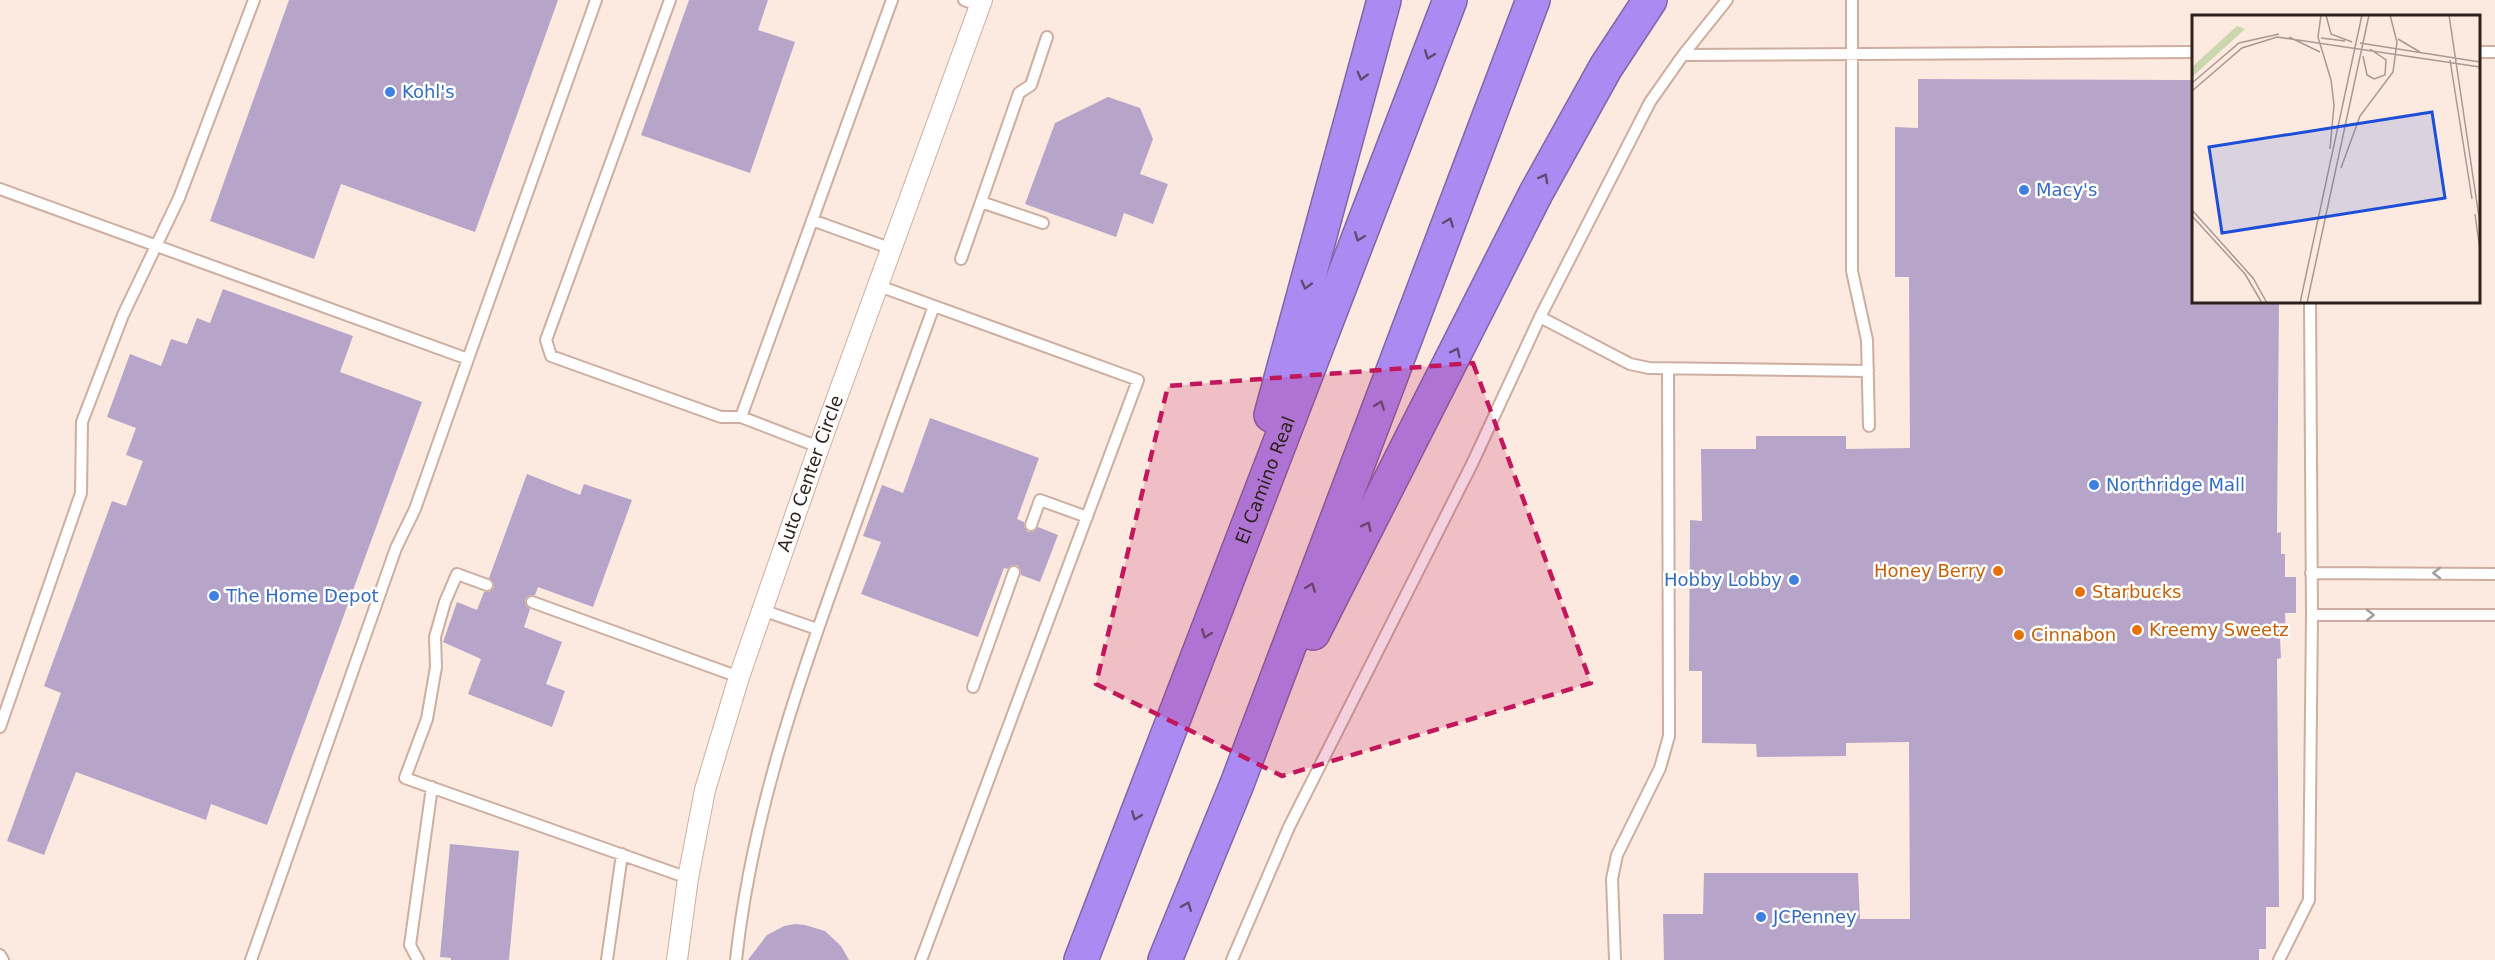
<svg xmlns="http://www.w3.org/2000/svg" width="2495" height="960" font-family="'DejaVu Sans',sans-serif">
<rect width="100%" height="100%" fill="#fce9e0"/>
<path fill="#b7a4c9" d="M289,0H558L475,232L341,184L314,259L210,221Z
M689,0H768L758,30L795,42L750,173L641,135Z
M1918,79L2193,80V302H2279L2277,533L2281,532V554H2285V577H2296V613H2285L2286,638H2280L2281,658L2277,659L2279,907H2266V949H2259V960H1664L1663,914H1703L1704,873H1858L1860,919H1910L1909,742L1846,743V756L1757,757L1756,744L1702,743V671H1689L1690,520L1702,521L1701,449H1756V436H1846V449L1910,448L1909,277H1895V127L1918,128Z
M1108,97L1140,108L1153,139L1140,174L1168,184L1153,224L1124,213L1116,237L1025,204L1055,123Z
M223,289L353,336L340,372L422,402L267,825L211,804L206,820L76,772L44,855L7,841L61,693L44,686L112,501L126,506L143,461L126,455L136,428L107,417L130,354L161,366L171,339L187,344L197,318L210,323Z
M930,418L1039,458L1017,519L1024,522V527L1028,532H1033L1038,527L1058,535L1040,582L1021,575V570L1017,565H1012L1007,569L1004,568L978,637L861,594L881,542L863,536L882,485L903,493Z
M527,474L580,495L584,484L632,500L593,607L538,587L535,595L528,596L525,600L526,606L530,609L524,627L562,642L546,684L565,691L552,727L468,694L481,659L443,642L457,602L477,610L484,592H489L494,588V583L489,578Z
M450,844L519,851L509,960H451V958L440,957Z
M795,924L805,925L825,931L841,946L849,960H748L767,935L784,926Z"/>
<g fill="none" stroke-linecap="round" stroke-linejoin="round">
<g stroke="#cdaea0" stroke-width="14">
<path id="service" d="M670,0L546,340L551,356L721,417H741
M964,0L980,6
M1852,0V271L1867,340L1869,426
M2478,52H2495
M1683,55L2194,52
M0,189L468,359L415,509L396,548L251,960
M981,202L1019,93L1031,85L1047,37
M812,220L892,249
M961,259L981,202L1043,223
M879,286L1138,380L921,960
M1540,317L1630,364L1649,368L1868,371
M468,359L596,0
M819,447L741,417L892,0
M1031,525L1040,500L1087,517
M2311,573L2495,574
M487,585L457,574L445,602L435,637L436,667L427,719L405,778L688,878
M532,602L739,677
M762,610L817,629
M2312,615H2495
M973,687L1014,572
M0,727L81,493L82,422L123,315L179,198L254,0
M0,955L3,960
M418,960L410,945L432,787
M607,960L622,854
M736,960C751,820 797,685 845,553C874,471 904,388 934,306
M1232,960L1289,827L1472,464L1540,317L1650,102L1683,55L1727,0
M1615,960L1612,879L1617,855L1660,768L1669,736L1668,369
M2279,960L2309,900L2312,615L2310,302"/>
</g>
<g stroke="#cdaea0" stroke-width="22">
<g id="minor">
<path id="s1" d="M677,960L688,878L705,790L739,677L819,447L982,0"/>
</g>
</g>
<g stroke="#7f66a7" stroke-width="36">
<g id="motorway">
<path d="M1271,415L1384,0"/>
<path d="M1313,633L1536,193L1606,67L1650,0"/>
<path id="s2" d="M1081,960L1450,0"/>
<path d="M1165,960L1237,784L1533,0"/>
</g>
</g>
<use href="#service" stroke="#fff" stroke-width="10"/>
<use href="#minor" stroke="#fff" stroke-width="20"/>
<use href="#motorway" stroke="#ab8bf2" stroke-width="33"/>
</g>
<defs><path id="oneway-chevron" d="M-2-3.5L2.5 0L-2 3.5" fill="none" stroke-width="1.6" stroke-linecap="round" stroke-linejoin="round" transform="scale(1.5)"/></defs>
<g stroke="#5f4c72">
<use href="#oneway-chevron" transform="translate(1429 55) rotate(111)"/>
<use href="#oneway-chevron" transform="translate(1362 76) rotate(105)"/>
<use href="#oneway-chevron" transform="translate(1544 178) rotate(-61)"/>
<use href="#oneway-chevron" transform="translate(1449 222) rotate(-69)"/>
<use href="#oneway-chevron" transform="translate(1359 237) rotate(111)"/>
<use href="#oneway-chevron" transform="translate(1306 285) rotate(105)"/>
<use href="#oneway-chevron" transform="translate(1456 352) rotate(-63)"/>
<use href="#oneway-chevron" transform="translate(1380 405) rotate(-69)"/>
<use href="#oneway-chevron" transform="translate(1367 526) rotate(-63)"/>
<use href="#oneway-chevron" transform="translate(1311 587) rotate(-69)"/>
<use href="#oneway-chevron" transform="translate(1206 634) rotate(111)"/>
<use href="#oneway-chevron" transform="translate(1136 816) rotate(111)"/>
<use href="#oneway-chevron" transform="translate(1187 906) rotate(-68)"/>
</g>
<g stroke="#a09c99">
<use href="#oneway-chevron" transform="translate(2437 573) rotate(-180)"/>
<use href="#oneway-chevron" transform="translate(2370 615)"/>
</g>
<path fill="#c2185b" fill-opacity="0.2" stroke="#c2185b" stroke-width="4.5" stroke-dasharray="12 8" stroke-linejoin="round" d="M1473,363L1591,683L1282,776L1096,684L1168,386Z"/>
<g fill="#3f7fe0" stroke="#fff" stroke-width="2">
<circle cx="390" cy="92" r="6"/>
<circle cx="2024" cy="190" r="6"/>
<circle cx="2094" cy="485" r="6"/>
<circle cx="1794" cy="580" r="6"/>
<circle cx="214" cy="596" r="6"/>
<circle cx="1761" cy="917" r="6"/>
</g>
<g fill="#e8710a" stroke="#fff" stroke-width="2">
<circle cx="1998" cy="571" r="6"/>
<circle cx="2080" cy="592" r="6"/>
<circle cx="2137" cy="630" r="6"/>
<circle cx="2019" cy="635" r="6"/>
</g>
<g text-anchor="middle" stroke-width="5" stroke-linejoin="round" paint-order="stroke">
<g font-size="18" fill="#366cbe" stroke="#fff" text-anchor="start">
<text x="402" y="98">Kohl's</text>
<text x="2036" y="196">Macy's</text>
<text x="2106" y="491">Northridge Mall</text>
<text x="1782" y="586" text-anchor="end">Hobby Lobby</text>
<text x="226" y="602">The Home Depot</text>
<text x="1773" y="923">JCPenney</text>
</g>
<g font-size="18" fill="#2d221c" stroke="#fff">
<text dy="6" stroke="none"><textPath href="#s1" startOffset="506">Auto Center Circle</textPath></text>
<text dy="6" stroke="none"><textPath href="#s2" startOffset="514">El Camino Real</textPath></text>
</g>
<g font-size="18" fill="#c56008" stroke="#fff" text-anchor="start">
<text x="1986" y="577" text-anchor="end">Honey Berry</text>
<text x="2092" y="598">Starbucks</text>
<text x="2149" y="636">Kreemy Sweetz</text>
<text x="2031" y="641">Cinnabon</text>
</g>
</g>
<g transform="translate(2192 15)">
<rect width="288" height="288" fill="#fce9e0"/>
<path d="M45,11L53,14L0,62V52Z" fill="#c9d6ae"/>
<path fill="none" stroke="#a99992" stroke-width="1.5" d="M129,0L126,22L139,65L142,90L138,134M134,0L139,19L160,27M257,0L288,209M97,22L128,37M129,23L153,26M206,24L228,37M168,28L288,47M171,41L175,60L182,64L193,60L194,45L178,34M258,45L280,184M0,68L47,28L87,19M0,76L50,33L85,22L288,52M149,153L168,101L201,57L205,27L198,0M0,195L61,263L75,288M283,199L288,235M0,201L53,259L70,288M108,288L170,0M115,288L177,0"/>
<path fill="#1d4ed8" fill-opacity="0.15" stroke="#1d4ed8" stroke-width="3" d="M240,97L253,183L30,218L17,132Z"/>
<rect width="288" height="288" fill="none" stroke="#2d221c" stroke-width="3"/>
</g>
</svg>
